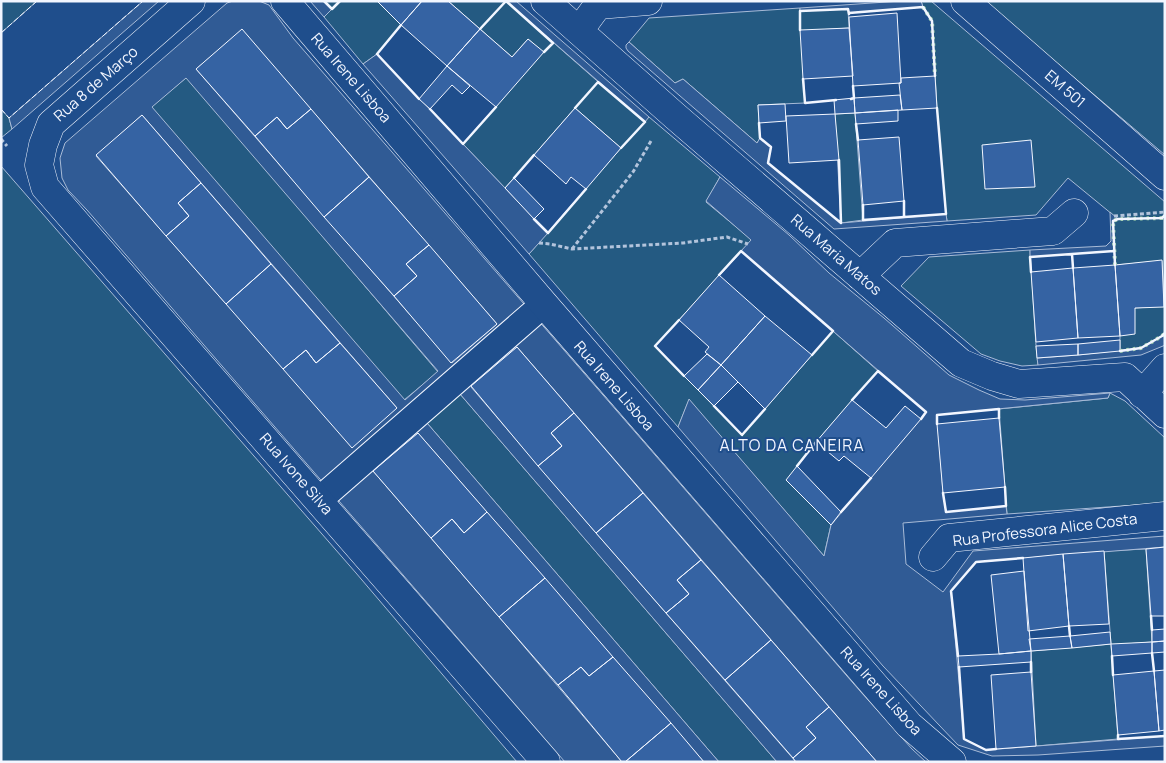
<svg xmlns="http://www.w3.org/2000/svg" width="1166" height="763" font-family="Manrope,sans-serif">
<rect width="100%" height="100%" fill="#1f4e8c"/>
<path fill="#245a82" stroke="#a8bbd7" d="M1,1H37L1,33Z
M324,1H377L401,25L377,54L363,64L324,17L332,9Z
M448,1H506L644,122L649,117L720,177L706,202L752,240L655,346L742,435L833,331L878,371L816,442L787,480L831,525L824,556L689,400L678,427L529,254L621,148L575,108L505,188L463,144L543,52L528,39L512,57Z
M921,1H931L1165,202V333L1162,336L1141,348L1120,351V336L1135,308L1164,306L1162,261L1115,265L1113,221L1118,219L1068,178L1036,215L947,221L946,214L937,108L932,21L923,7Z
M984,1H1165V155Z
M800,8V11L848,9L849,28L801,31L805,103L758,105L760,138L757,143L683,79L675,83L629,42L649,18Z
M187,77L438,372L404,400L151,107Z
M1,109L9,118L12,129L1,138Z
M855,113L863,220L841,223L835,114Z
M1,166L356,573L517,762H1Z
M1030,250L1036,346L1038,365L1022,366L1000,361L981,354L901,286L929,257Z
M1110,393L1125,401L1165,438V503L1007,514L999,409L1108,398Z
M460,394L777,762H719L427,423Z
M1146,549L1152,642L1111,645L1118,739L1036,746L1031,651L1111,644L1104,551Z"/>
<path fill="#305b95" stroke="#a8bbd7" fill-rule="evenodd" d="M143,1H159L12,129L9,118Z
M233,1H259L269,5L293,38L860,691L912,749L926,762H877L517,347L471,387L596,533L796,762H777L460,394L427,423L719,762H704L418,433L373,471L499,617L622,762H565L87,210L68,190L62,178L60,158L65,143L227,3ZM242,30L497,324L452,363L196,69ZM186,78L438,371L405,400L152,107ZM142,115L397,408L226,304L96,156Z
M310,1H324L332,9L324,17Z
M506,1H516L649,117L645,122Z
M901,1H921L923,7L849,13L848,9L800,11V8Z
M629,42L675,83L683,79L757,143L760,138L771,147L768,163L841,223L946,214L947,221L834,229L628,51L626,48V45Z
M377,54L548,233L529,254L363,64Z
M720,177L789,235L829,273L884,318L949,375L979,390L1000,399L1025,400L1110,393L1108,398L937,415L943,493L946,512L1006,506L1007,514L903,523L906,564L943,592L973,551L1165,536V547L976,562L951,591L964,739L986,750L1165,736V746L1038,755L992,756L958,745L883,666L678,427L689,399L824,556L831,525L926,412L741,251L751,240L706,201Z
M1110,212L1118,219L1113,221L1114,251L1030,257V250L1106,246L1111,241Z
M1165,333V345L1163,346L1141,355L1038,365L1037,358L1078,355L1140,348L1162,336Z"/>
<path fill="#3563a3" stroke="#f2f6ff" d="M377,1H422L401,25Z
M422,1H448L480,29L447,66L401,25Z
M897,13L901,83L853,86L849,17Z
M849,28L853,76L803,79L800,30Z
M242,29L311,109L287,129L277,117L255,136L196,69Z
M480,29L512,57L528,39L544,52L496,107L447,66Z
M447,66L470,86L462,94L452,85L430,109L419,99Z
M935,76L937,108L902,110L899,83H901V78Z
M900,95L902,110L855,113L854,98Z
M854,98L855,113L835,114L834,100Z
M785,104L786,121L759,123L758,105Z
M575,108L621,148L586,189L571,177L566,184L534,155Z
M311,109L369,177L324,217L255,136L277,117L287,129Z
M898,110V121L856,124L855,113Z
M835,114L839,160L789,163L786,116Z
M142,115L201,183L178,203L189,216L166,236L96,155Z
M899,137L904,201L863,205L858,140Z
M1031,140L1035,187L985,189L982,145Z
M369,177L429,245L406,264L417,276L394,296L324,217Z
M514,178L544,209L534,219L505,188Z
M201,183L271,264L226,304L166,236L189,216L178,203Z
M429,245L497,324L451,363L394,296L417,276L406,264Z
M1162,260L1164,307L1135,308V334L1120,336L1115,265Z
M271,264L340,343L316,363L306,350L283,369L226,304Z
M1115,265L1120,336L1078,338L1073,268Z
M1073,268L1078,338L1036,342L1031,272Z
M719,275L765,316L721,365L705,352L709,347L679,320Z
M765,316L812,355L765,409L721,365Z
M1120,340V351L1078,355V344Z
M340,343L397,408L352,448L283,369L306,350L316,363Z
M1078,344V355L1037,358L1036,346Z
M517,347L574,413L551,433L562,446L538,466L471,386Z
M707,354L721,365L698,390L684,376Z
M721,365L738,382L714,406L698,390Z
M852,400L886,428L905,406L921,419L871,478L844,456L839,461L816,442Z
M574,413L643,493L596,533L538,466L562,446L551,433Z
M999,418L1005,487L943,493L937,424Z
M418,433L487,512L464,533L452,519L431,538L373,471Z
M797,466L841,512L831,525L786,480Z
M643,493L701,560L677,580L689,594L666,613L596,533Z
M487,512L545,578L499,617L431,538L452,519L464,533Z
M1165,547V616H1151L1146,549Z
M1104,551L1109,624L1069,626L1063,554Z
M1063,554L1069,626L1028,631L1023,558Z
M701,560L771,640L725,680L666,613L689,594L677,580Z
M1024,571L1031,651L999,654L991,575Z
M545,578L613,657L589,676L581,667L558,685L499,617Z
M1165,629V641L1152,642V630Z
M1110,632L1111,644L1072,648L1070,636Z
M1070,636L1072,648L1031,651L1029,639Z
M771,640L829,707L806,727L816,738L793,758L725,680Z
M1165,641V652L1152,653V642Z
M1152,642V653L1112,656L1111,644Z
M1031,651V662L959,667L958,656L999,654Z
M613,657L671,723L625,762H622L558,685L581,667L589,676Z
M1165,670V730L1159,731L1154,671Z
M1154,671L1159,731L1118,735L1113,675Z
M1031,672L1036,746L996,749L991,675Z
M829,707L877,762H796L793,758L816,738L806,727Z
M671,723L704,762H625Z"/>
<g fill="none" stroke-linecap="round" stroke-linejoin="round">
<g stroke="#f2f6ff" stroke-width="28">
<path id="pedestrian" d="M319,500L544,304"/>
</g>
<g stroke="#f2f6ff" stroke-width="29">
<path id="minor" d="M191,1L51,124L43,145L39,165L45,187L546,762
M285,1L544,304L909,725L952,762
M545,1L675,116L961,363L992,376L1019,384L1125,377L1165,414
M579,31L598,5L648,1
M860,276L895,243L1053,231L1074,213
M1142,394L1165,368
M933,557L949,538L1165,516"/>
</g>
<g stroke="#f2f6ff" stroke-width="29">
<path id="secondary" d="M965,1L1165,176"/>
</g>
<path stroke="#b3c4dc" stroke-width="3" stroke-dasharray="4 2.5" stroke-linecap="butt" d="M1,139L7,146
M1114,216L1165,212
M539,243L550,244L572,249L683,243L727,237L748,244
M572,249L633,172L651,141"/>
<use href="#pedestrian" stroke="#1f4e8c" stroke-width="26"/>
<use href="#minor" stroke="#1f4e8c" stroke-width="28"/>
<use href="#secondary" stroke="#1f4e8c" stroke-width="28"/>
<path stroke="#97c8a6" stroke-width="4" stroke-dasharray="2.5 4" stroke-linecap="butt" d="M923,7L932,21L935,76
M1115,265L1113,221L1118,219L1162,218L1165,215
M1120,351L1141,348L1162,336L1165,333"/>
<path stroke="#f2f6ff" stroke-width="1" stroke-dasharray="6 2.5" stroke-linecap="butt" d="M1,33L37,1
M1,109L9,118L143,1"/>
<path stroke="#f2f6ff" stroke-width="2.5" d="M324,1L332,9L340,1
M506,1L553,43L544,52
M849,13L923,7L932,21L935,76
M401,25L377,54L419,99
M480,29L506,1
M800,30V11L848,9L849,14
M803,79L805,103L836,100
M851,99L854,98L853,86
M575,108L598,82L645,122L621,148
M430,109L463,144L496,107
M759,123L760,138L771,147L768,163L841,223L839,160
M856,124L858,140
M514,178L534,155
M904,201V217
M863,205V220L946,214L937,108
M534,219L548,233L586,189
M1072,254L1073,268
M1115,265L1113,221L1118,219L1162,218L1165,215
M1031,272L1030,257L1114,251
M719,275L741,251L833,331L812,355
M679,320L655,346L684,376
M1120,351L1141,348L1162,336L1165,333
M852,400L878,371L926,412L921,419
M714,406L742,435L765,409
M937,424V415L999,409V418
M797,466L816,442
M943,493L946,512L1006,506L1005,487
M841,512L871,478
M1151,616L1152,630
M1069,626L1070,636
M1152,653L1154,671
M958,656L951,591L976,562L1023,558
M1112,656L1113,675
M1031,662V672
M959,667L964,739L986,750L996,749
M1118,735V739L1165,736"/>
</g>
<g text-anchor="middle" stroke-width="4" stroke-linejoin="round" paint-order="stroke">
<g font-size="15" fill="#f2f6ff" stroke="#1f4e8c">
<text transform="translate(351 78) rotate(49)" y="5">Rua Irene Lisboa</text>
<text transform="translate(96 84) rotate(-41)" y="5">Rua 8 de Março</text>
<text transform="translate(1065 89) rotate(41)" y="5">EM 501</text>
<text transform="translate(836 255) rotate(41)" y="5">Rua Maria Matos</text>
<text transform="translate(614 386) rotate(49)" y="5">Rua Irene Lisboa</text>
<text transform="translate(296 474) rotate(49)" y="5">Rua Ivone Silva</text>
<text transform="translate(1045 530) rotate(-7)" y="5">Rua Professora Alice Costa</text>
<text transform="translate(881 691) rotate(48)" y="5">Rua Irene Lisboa</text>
</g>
<g font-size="16" letter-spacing="1" fill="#f2f6ff" stroke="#1f4e8c">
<text x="792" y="451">ALTO DA CANEIRA</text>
</g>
</g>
<rect width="1166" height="763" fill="none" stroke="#f2f6ff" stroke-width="5"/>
</svg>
